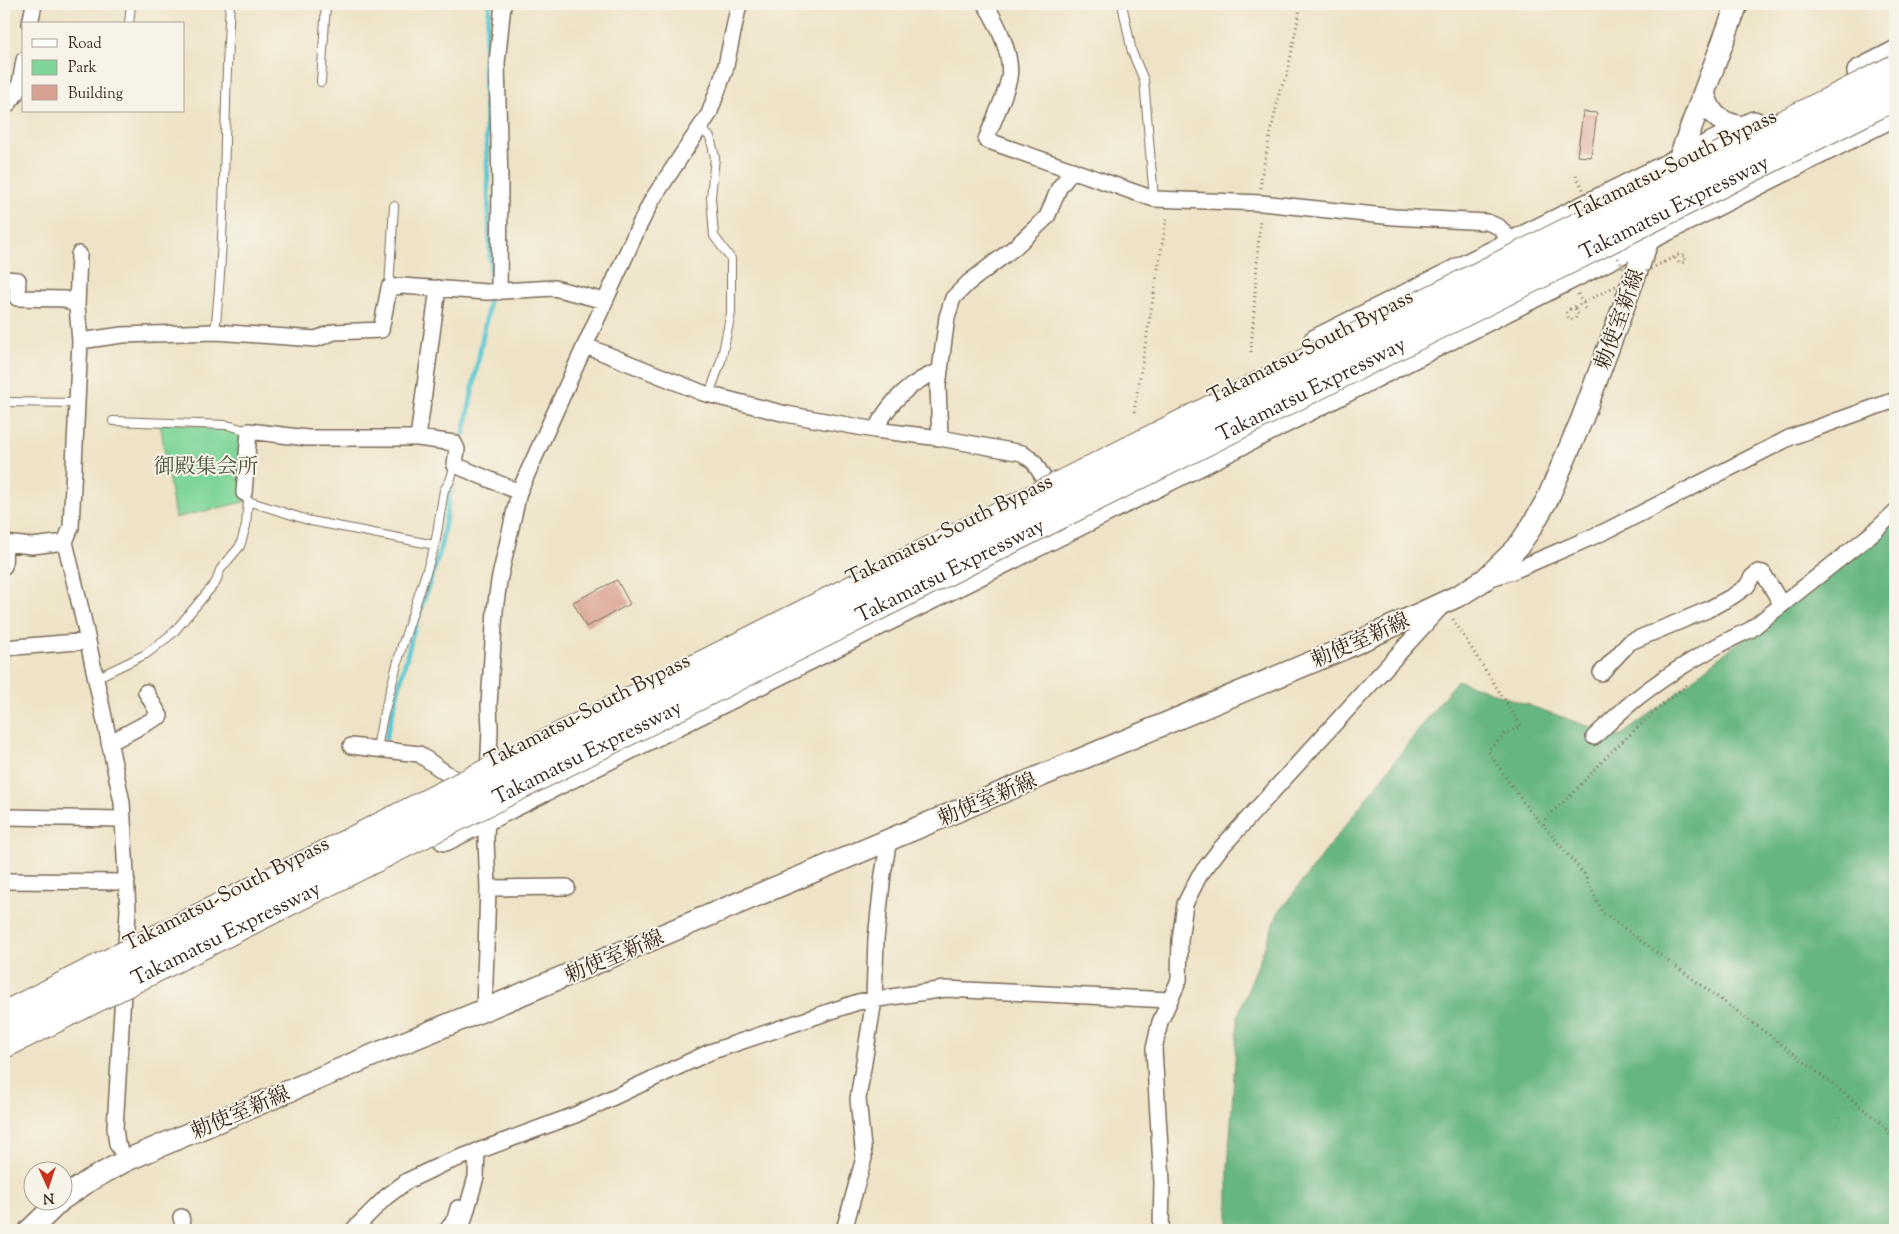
<svg xmlns="http://www.w3.org/2000/svg" width="1899" height="1234" font-family="'Sorts Mill Goudy','Noto Serif JP',serif">
<rect width="100%" height="100%" fill="#f7f3e8"/>
<filter id="ink" filterUnits="userSpaceOnUse"><feTurbulence type="fractalNoise" baseFrequency=".02" numOctaves="2"/><feDisplacementMap in="SourceGraphic" scale="10" xChannelSelector="R" yChannelSelector="G"/><feConvolveMatrix kernelMatrix="1 2 1 2 8 2 1 2 1" color-interpolation-filters="sRGB"/></filter>
<filter id="wash" filterUnits="userSpaceOnUse"><feTurbulence type="fractalNoise" baseFrequency=".0096" numOctaves="4" result="noise"/><feDisplacementMap in="SourceGraphic" scale="20" xChannelSelector="R" yChannelSelector="G"/><feGaussianBlur stdDeviation="1.12" result="paint"/><feColorMatrix in="noise" values="0 0 0 0 0 0 0 0 0 0 0 0 0 0 0 0 0 1.4 0 .05"/><feComposite in="paint" operator="in"/></filter>
<g filter="url(#wash)">
<rect width="100%" height="100%" fill="#eee3c6"/>
<path fill="#7ed599" stroke="#5c805c" d="M160,422L249,431L248,501L175,518Z"/>
<path fill="#66b681" stroke="#507050" d="M1895,512V1230H1228V1168L1238,1015L1278,913L1457,680L1619,737L1662,705Z"/>
<g fill="none" stroke-linecap="round" stroke-linejoin="round">
<path stroke="#5bc7d2" stroke-width="5" d="M464,434L487,315L491,280L484,64L486,34L490,4
M386,738L413,633L440,551L451,487"/>
</g>
<g id="blocks">
<path fill="#d9a191" d="M1583,112L1597,113L1591,157L1577,156Z
M617,580L630,604L586,627L573,602Z"/>
</g>
</g>
<g filter="url(#ink)">
<use href="#blocks" fill-opacity="0" stroke="#7a6b59" stroke-width="1"/>
<g fill="none" stroke-linecap="round" stroke-linejoin="round">
<g stroke="#7a6b59" stroke-width="10">
<path id="service" d="M1122,4L1132,52L1144,80L1154,199
M129,24L131,4
M321,82L326,4
M700,128L710,137L715,157L711,197L714,236L731,259V313L721,361L709,395
M389,288L394,206
M215,332C227,223 223,113 230,4
M4,402L77,403
M113,421L227,425L249,431
M245,496L248,501L311,521L435,545
M96,678L146,654L173,633L216,582L220,570L240,546L246,526L248,501
M377,749L382,721L402,646L435,545L444,490L450,481L455,465"/>
</g>
<g stroke="#7a6b59" stroke-width="18">
<path id="minor" d="M985,4C997,22 1013,56 1009,78C1006,95 992,123 986,140L1154,199L1262,203L1394,217L1487,222L1499,227L1513,243
M30,24L34,4
M4,108C21,92 20,83 24,60
M4,279L18,280L17,298L65,299L77,306L80,341
M438,288L418,438L454,443L457,449L455,465L519,492
M499,292L500,183L497,63L503,4
M77,306L79,254
M586,346L703,393L786,414L875,430L940,438L1022,453L1034,462L1046,482
M875,430C889,403 910,381 940,371
M940,438L938,386L947,317L953,298L968,283L1015,247L1047,217L1059,188L1073,170
M244,493L249,431L307,438H418
M65,542L71,527L80,341L122,335L215,332L316,339L334,332L381,330L389,288L402,286L487,292L554,288L605,301
M4,543L32,546L65,542L83,618L122,802L128,910L115,1128L117,1144L127,1160
M4,566L5,543
M1488,579L1513,571L1606,531L1791,437L1895,400
M4,648L88,641
M1601,673L1630,642L1707,610L1733,596L1747,586L1752,577L1758,572L1763,573L1782,605
M1594,737C1608,724 1622,710 1637,698C1669,673 1713,646 1750,630L1875,531L1895,512
M109,743L160,716L146,692
M351,746L419,754L453,778
M488,777L490,730L489,705L495,610L499,581L519,492L638,228L652,200L709,114L725,70L739,4
M4,817L123,819
M4,881L127,882
M488,888L567,887
M484,1010L488,888L486,840L487,812
M181,1217L184,1230
M353,1230L386,1197L407,1181L443,1164L575,1115L710,1052L858,1002L945,989L1170,1000
M447,1230L455,1219L458,1208
M461,1230L476,1177L477,1151
M844,1230L864,1158L858,1099L874,1000L876,939L883,874L889,840
M1161,1230L1162,1182L1154,1049L1160,1022L1179,980L1180,940L1185,904L1199,876L1220,849L1442,606"/>
</g>
<g stroke="#7a6b59" stroke-width="24">
<path id="secondary" d="M1704,93C1711,118 1721,123 1746,128
M1675,170L1737,4
M62,1199L90,1180L127,1160L376,1054L484,1010L1343,649L1460,595L1484,580L1517,548L1532,526L1548,498L1582,419L1653,227
M30,1230L59,1202"/>
</g>
<g stroke="#7a6b59" stroke-width="28">
<path id="trunk" d="M1860,72L1895,54
M1316,342L1754,124
M445,838L1213,456L1895,113"/>
</g>
<path stroke="#7a6b59" stroke-width="3" stroke-dasharray="1 4" stroke-linecap="butt" d="M1261,188V178L1280,90L1287,75L1301,4
M1675,258L1679,263L1685,262V256L1678,255
M1664,262L1666,266
M1578,294L1585,309
M1570,309L1566,312L1569,319L1574,320L1578,315L1575,308
M1251,352L1260,219
M1134,412L1167,215
M1453,619L1521,726L1506,733L1488,751L1525,805L1543,825
M1687,685L1662,705L1611,752L1572,794L1546,818L1543,825L1584,874L1602,912L1788,1049L1880,1122L1895,1140"/>
<use href="#service" stroke="#fff" stroke-width="8"/>
<use href="#minor" stroke="#fff" stroke-width="15"/>
<use href="#secondary" stroke="#fff" stroke-width="21"/>
<use href="#trunk" stroke="#fff" stroke-width="25"/>
<g stroke="#7a6b59" stroke-width="30" stroke-linecap="butt">
<g id="motorway-bridge">
<path d="M4,1016L1196,417L1895,69"/>
<path id="s1" d="M4,1044L1895,96"/>
</g>
</g>
<path stroke="#7a6b59" stroke-width="3" stroke-dasharray="1 4" stroke-linecap="butt" d="M1576,175L1588,199
M1618,258L1629,279
M1570,309L1678,255"/>
<use href="#motorway-bridge" stroke="#fff" stroke-width="28"/>
</g>
</g>
<g text-anchor="middle" stroke-width="4" stroke-linejoin="round" paint-order="stroke">
<g font-size="21" fill="#3b2a1e" stroke="#f7f3e8">
<text transform="translate(1673 164) rotate(-26)" y="7">Takamatsu-South Bypass</text>
<text dy="7" stroke="none"><textPath href="#s1" startOffset="1868">Takamatsu Expressway</textPath></text>
<text transform="translate(1619 319) rotate(-70)" y="7">勅使室新線</text>
<text transform="translate(1310 346) rotate(-27)" y="7">Takamatsu-South Bypass</text>
<text dy="7" stroke="none"><textPath href="#s1" startOffset="1462">Takamatsu Expressway</textPath></text>
<text transform="translate(949 529) rotate(-26)" y="7">Takamatsu-South Bypass</text>
<text dy="7" stroke="none"><textPath href="#s1" startOffset="1058">Takamatsu Expressway</textPath></text>
<text transform="translate(1360 640) rotate(-24)" y="7">勅使室新線</text>
<text transform="translate(587 710) rotate(-27)" y="7">Takamatsu-South Bypass</text>
<text dy="7" stroke="none"><textPath href="#s1" startOffset="652">Takamatsu Expressway</textPath></text>
<text transform="translate(987 799) rotate(-23)" y="7">勅使室新線</text>
<text transform="translate(226 893) rotate(-27)" y="7">Takamatsu-South Bypass</text>
<text dy="7" stroke="none"><textPath href="#s1" startOffset="248">Takamatsu Expressway</textPath></text>
<text transform="translate(614 956) rotate(-23)" y="7">勅使室新線</text>
<text transform="translate(240 1112) rotate(-23)" y="7">勅使室新線</text>
</g>
<g font-size="21" fill="#4c553d" stroke="#f7f3e8">
<text x="206" y="473">御殿集会所</text>
</g>
</g>
<rect width="1899" height="1234" fill="none" stroke="#f7f3e8" stroke-width="20"/>
<rect x="22" y="22" width="162" height="90" fill="#f7f3e8" stroke="#aca397"/>
<rect x="32" y="39" width="25" height="8" fill="#ffffff" stroke="#aca397"/>
<text x="68" y="48" font-size="15" fill="#3b2a1e">Road</text>
<rect x="32" y="60" width="25" height="15" fill="#7ed599" stroke="#aca397"/>
<text x="68" y="72" font-size="15" fill="#3b2a1e">Park</text>
<rect x="32" y="85" width="25" height="15" fill="#d9a191" stroke="#aca397"/>
<text x="68" y="98" font-size="15" fill="#3b2a1e">Building</text>
<g transform="translate(48 1186) rotate(177)"><circle r="24" fill="#f7f3e8" stroke="#aca397"/>
<path d="M0-4L9 19L0 12L-9 19Z" fill="#c8321e"/>
<text y="-8" font-size="14" font-weight="bold" text-anchor="middle" fill="#3b2a1e">N</text>
</g>
</svg>
